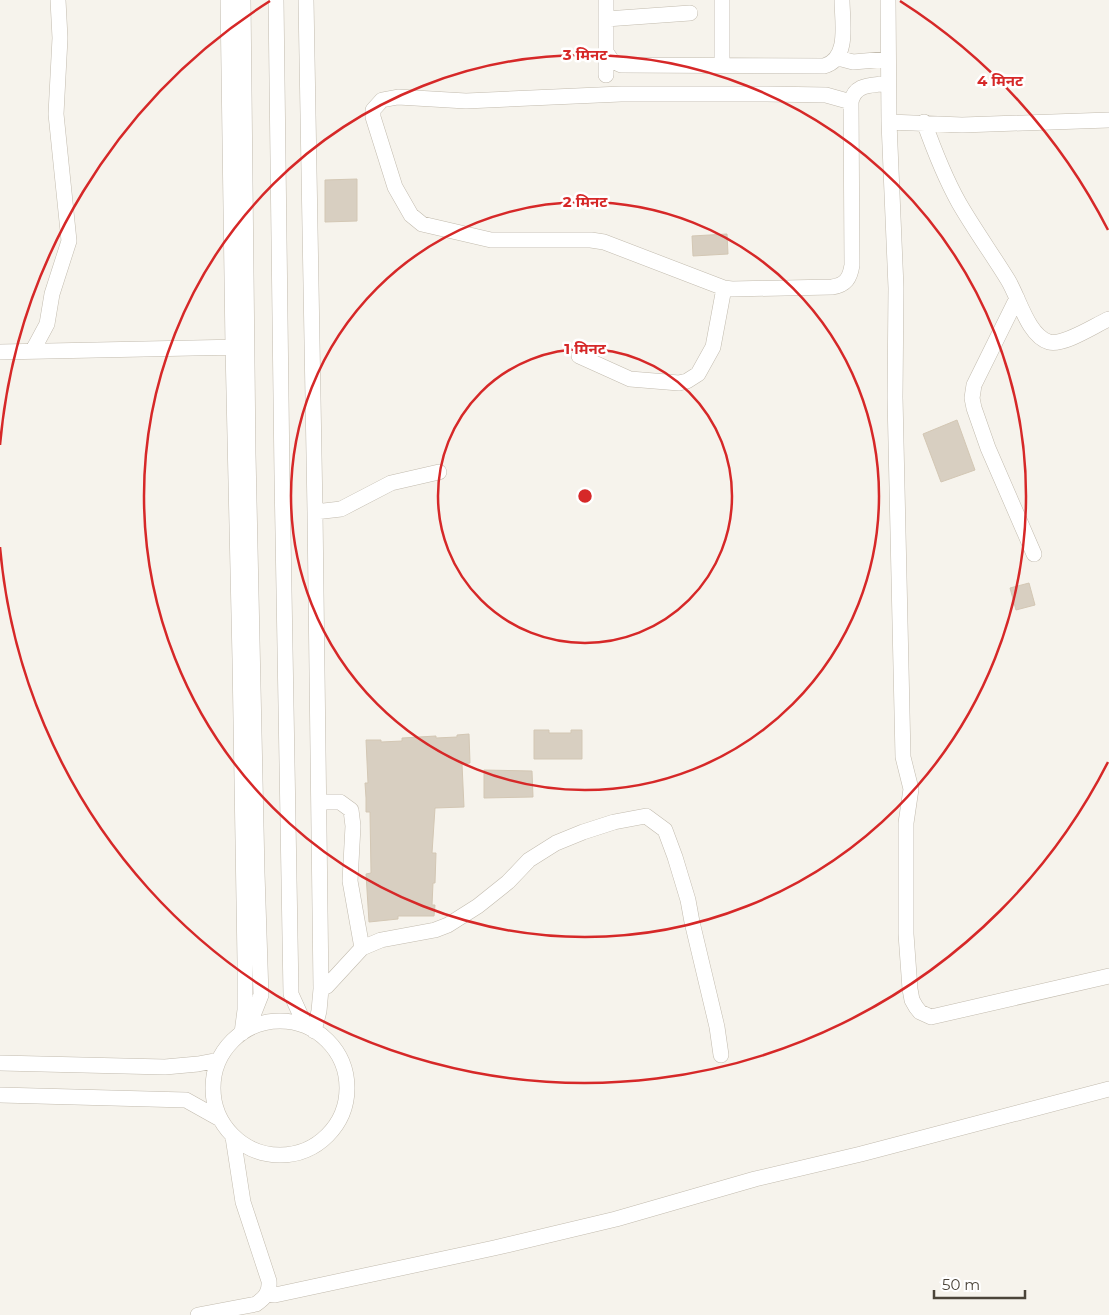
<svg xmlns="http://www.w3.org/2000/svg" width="1109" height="1315" font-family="Montserrat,'Noto Sans Devanagari',sans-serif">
<rect width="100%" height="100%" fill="#f6f3ec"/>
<path fill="#d8cfc1" stroke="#d3c7b4" d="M357,179V221L325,222V180Z
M727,234L728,254L693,256L692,236Z
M957,420L975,470L941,482L923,434Z
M1029,583L1035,605L1016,610L1010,588Z
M534,730H549V733H571V730H582V759H534Z
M469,734L470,763L462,764L464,807L435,808L432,853H436L435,883H433L432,905H435L434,916H398V919L369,922L366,874L371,873L370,812H366V798L365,783H368L366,740H381V742L402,741V738L436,736V738L457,737V735Z
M484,770L532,771L533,797L484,798Z"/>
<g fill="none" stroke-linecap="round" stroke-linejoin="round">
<g stroke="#c2bbae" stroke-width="16">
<path id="minor" d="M228,0L233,347L240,659L245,961V1010L242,1033
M243,0L248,454L257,873L261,995L248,1028
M276,0L282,475L291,994L305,1025
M306,0L315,512L321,989L319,1011L314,1031
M606,0V52L612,61L621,65L824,66C850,59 842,21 842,0
M722,0V66
M888,0L889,122L896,288L895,397L903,757L911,789L906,823V934L910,989L912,1000L916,1007L920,1012L931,1017L1109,976
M606,19L690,13
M838,58L853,62L888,59
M606,75V52
M851,102L826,95L767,94H621L466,101L398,97L382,100L373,110V117L395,187L411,215L422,224L491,240H591L604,242L724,288L732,289L832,287C846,285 850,278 852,265L851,102C855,83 872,86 888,83
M889,122L962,125L1109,120
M924,122C934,150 945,178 959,203C974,229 992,254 1008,280C1019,298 1028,336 1049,342C1064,346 1095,325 1109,319
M1017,298L974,385L972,398L974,408L988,448L1034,554
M33,350L47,324L52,294L69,241L56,114L60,38L58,0
M0,352L241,347
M579,356L630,379L679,383L687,381L698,374L713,347L724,288
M315,512L341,509L391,483L439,472
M319,802H340L351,810L353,826L350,881L362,948
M321,989L327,986L362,948L381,940L435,930L448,925L478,906L508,882L529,860L556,843L583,832L614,822L646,816L665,830L675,857L688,900L692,922L717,1027L721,1055
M213 1088a67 67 0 1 1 134 0a67 67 0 1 1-134 0Z
M0,1063L165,1067L198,1064L219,1060
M0,1095L186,1100L220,1119
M267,1294L275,1295L494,1248L616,1219L755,1179L861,1154L1109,1089
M198,1315L256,1304C265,1298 270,1292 269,1281L243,1202L233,1137"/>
</g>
<use href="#minor" stroke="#fff" stroke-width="15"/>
</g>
<g fill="none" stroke="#d62828" stroke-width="2.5">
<circle cx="585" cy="496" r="147"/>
<circle cx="585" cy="496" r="294"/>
<circle cx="585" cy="496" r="441"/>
<path d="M1108 762A587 587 0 0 1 0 547M0 445A587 587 0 0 1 270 1M900 1A587 587 0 0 1 1108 230"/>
</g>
<circle cx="585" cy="496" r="8" fill="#d62828" stroke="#fff" stroke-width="2.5"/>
<g font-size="15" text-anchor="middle" font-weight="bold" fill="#d62828" stroke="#fff" stroke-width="5" stroke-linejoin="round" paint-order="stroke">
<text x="585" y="60">3 मिनट</text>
<text x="1000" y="86">4 मिनट</text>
<text x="585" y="207">2 मिनट</text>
<text x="585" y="354">1 मिनट</text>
</g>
<path d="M934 1290v8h91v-8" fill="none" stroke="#4b4439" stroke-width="2.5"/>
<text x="942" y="1290" font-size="15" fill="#4b4439" stroke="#ffffff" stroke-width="4" paint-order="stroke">50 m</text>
</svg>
